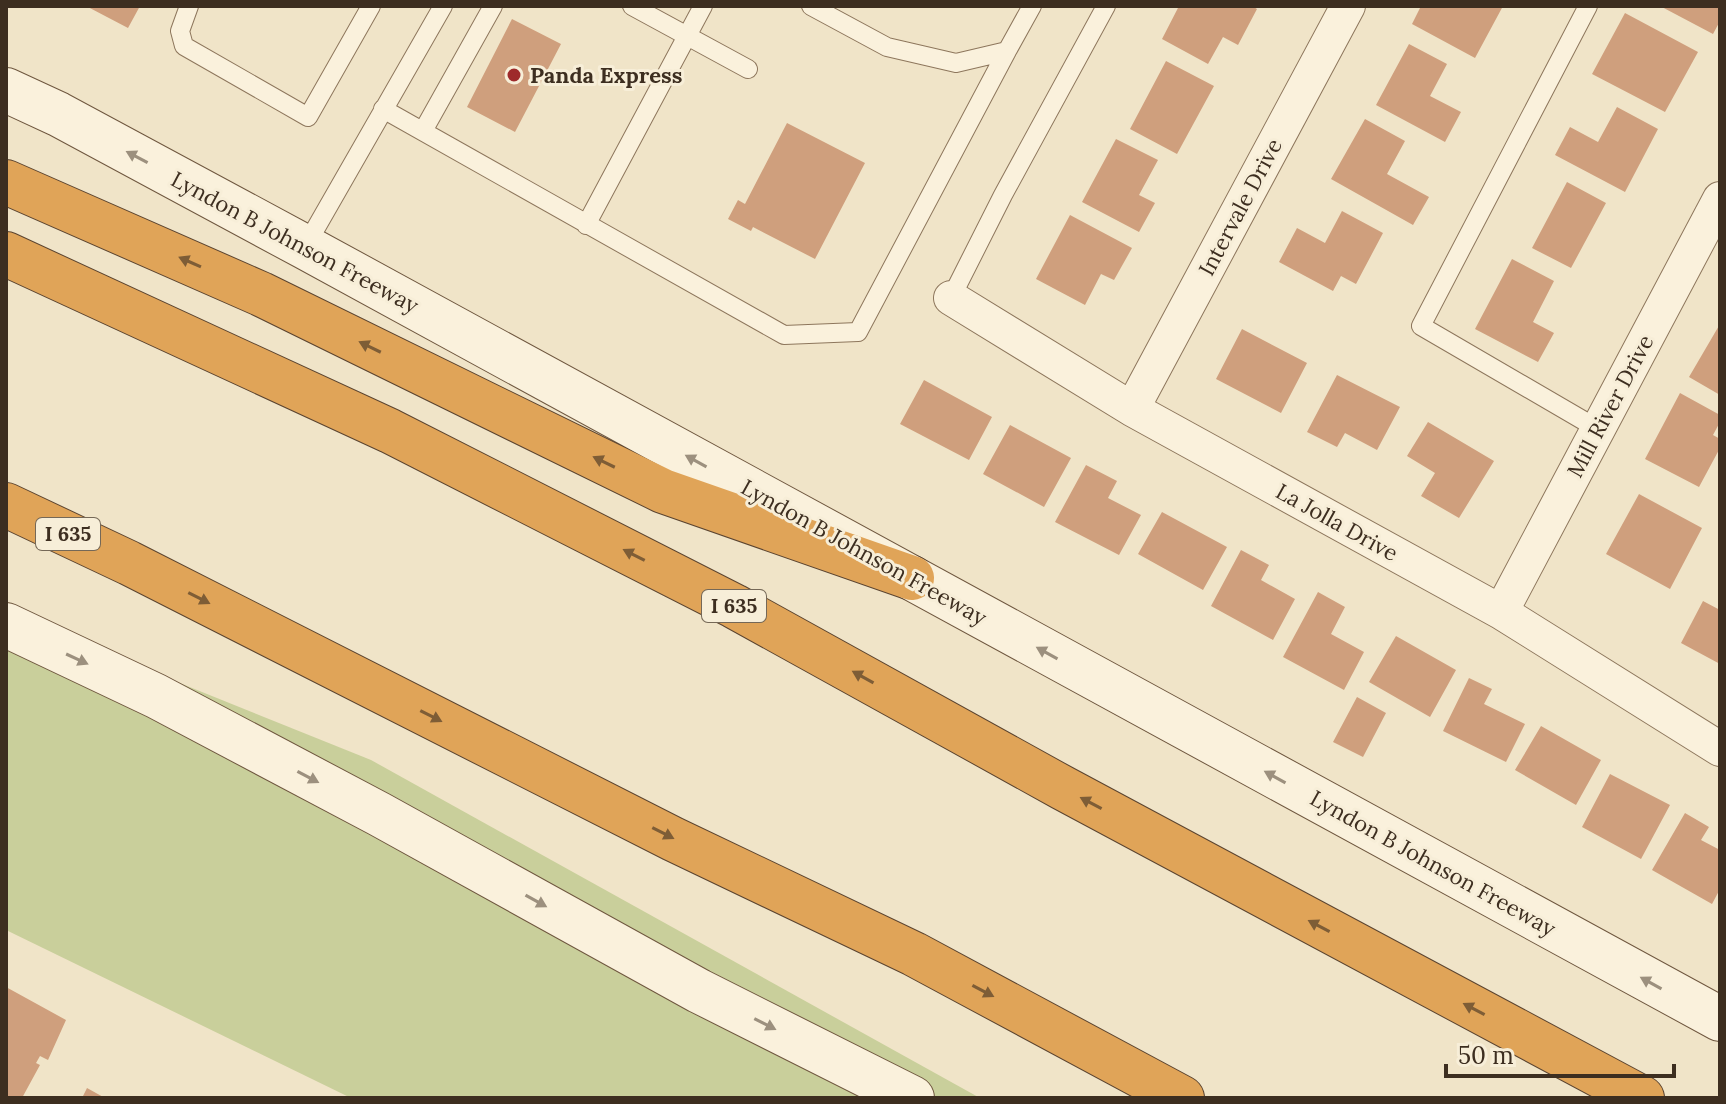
<svg xmlns="http://www.w3.org/2000/svg" width="1726" height="1104" font-family="Lora,serif">
<rect width="100%" height="100%" fill="#f0e4c8"/>
<path fill="#c9cf9b" d="M6,613L371,760L980,1098H351L6,930Z"/>
<path fill="#cf9f7d" d="M86,6H140L128,28Z
M1179,6H1252L1257,9L1238,45L1223,37L1208,64L1162,39Z
M1421,6H1503L1475,58L1412,24Z
M1660,6H1720V21L1713,34Z
M1625,13L1698,52L1665,112L1592,74Z
M512,19L561,44L515,132L467,107Z
M1409,44L1447,64L1430,96L1461,112L1445,142L1376,105Z
M1166,61L1214,86L1177,154L1130,129Z
M1617,107L1658,129L1625,192L1555,155L1570,127L1598,142Z
M1365,119L1405,141L1387,174L1429,197L1413,225L1331,179Z
M787,123L865,163L815,259L753,227L751,231L728,219L738,200L745,204Z
M1116,139L1158,160L1139,195L1155,203L1139,232L1082,202Z
M1567,182L1606,203L1571,268L1532,248Z
M1342,211L1383,233L1356,284L1341,276L1333,291L1279,262L1297,228L1325,243Z
M1070,215L1132,248L1114,280L1101,274L1085,305L1036,279Z
M1512,259L1554,281L1533,322L1554,333L1538,362L1475,329Z
M1720,324V395L1689,377Z
M1242,329L1307,363L1281,413L1216,379Z
M1337,375L1400,407L1377,450L1345,433L1337,447L1307,432Z
M924,380L992,417L969,460L900,424Z
M1680,393L1720,415V422L1713,435L1720,439V448L1699,487L1645,459Z
M1428,422L1494,461L1459,518L1421,496L1435,473L1407,456Z
M1010,425L1071,458L1044,507L983,474Z
M1086,465L1117,481L1108,498L1141,515L1119,555L1055,522Z
M1639,494L1702,528L1670,589L1606,554Z
M1162,512L1227,547L1203,590L1138,554Z
M1241,550L1269,565L1261,580L1295,599L1273,640L1211,606Z
M1318,592L1345,607L1331,634L1364,652L1344,690L1283,657Z
M1703,601L1720,610V664L1681,643Z
M1396,636L1456,670L1430,717L1369,682Z
M1469,678L1492,689L1484,704L1525,724L1506,762L1443,731Z
M1357,697L1386,713L1363,757L1333,742Z
M1541,726L1601,760L1576,805L1515,770Z
M1610,774L1670,805L1641,859L1582,827Z
M1685,813L1709,827L1701,840L1720,850V889L1712,904L1652,870Z
M6,987L66,1020L48,1060L40,1056L36,1063L40,1065L22,1098H6Z
M87,1088L105,1098H82Z"/>
<g fill="none" stroke-linecap="round" stroke-linejoin="round">
<g stroke="#8d765c" stroke-width="20">
<path id="service" d="M189,6L180,31L184,46L308,117L371,6
M632,6L748,69
M811,6L887,47L956,63L1007,51L1032,6
M1588,6L1421,326L1598,429
M383,109L784,335L858,332L1007,51
M423,131L493,6
M586,225L703,6
M305,247L443,6
M951,298L1003,195L1106,6"/>
</g>
<g stroke="#8d765c" stroke-width="36">
<path id="minor" d="M951,298L1132,409L1501,612L1720,749
M1132,409L1348,6
M1501,612L1720,199"/>
</g>
<g stroke="#6f573f" stroke-width="46">
<path id="secondary" d="M6,90L58,114L305,247L1720,1019
M6,625L156,696L379,814L699,991L912,1098"/>
</g>
<g stroke="#5b4430" stroke-width="46">
<path id="motorway" d="M6,182L261,294L663,491L912,578
M6,254L390,431L734,606L1063,788L1642,1098
M6,505L129,563L673,839L914,954L1182,1098"/>
</g>
<use href="#service" stroke="#faf1dc" stroke-width="18"/>
<use href="#minor" stroke="#faf1dc" stroke-width="34"/>
<use href="#secondary" stroke="#faf1dc" stroke-width="44"/>
<use href="#motorway" stroke="#e0a458" stroke-width="44"/>
</g>
<defs><path id="oneway-solid" d="M-6-.8H1V-3.2L6.5 0L1 3.2V.8H-6Z" transform="scale(2)"/></defs>
<g fill="#9c907e">
<use href="#oneway-solid" transform="translate(137 157) rotate(-152)"/>
<use href="#oneway-solid" transform="translate(696 461) rotate(-151)"/>
<use href="#oneway-solid" transform="translate(1047 653) rotate(-151)"/>
<use href="#oneway-solid" transform="translate(77 659) rotate(25)"/>
<use href="#oneway-solid" transform="translate(308 777) rotate(28)"/>
<use href="#oneway-solid" transform="translate(1275 777) rotate(-151)"/>
<use href="#oneway-solid" transform="translate(536 901) rotate(29)"/>
<use href="#oneway-solid" transform="translate(1651 983) rotate(-151)"/>
<use href="#oneway-solid" transform="translate(765 1024) rotate(27)"/>
</g>
<g fill="#7e5d36">
<use href="#oneway-solid" transform="translate(190 262) rotate(-156)"/>
<use href="#oneway-solid" transform="translate(370 347) rotate(-154)"/>
<use href="#oneway-solid" transform="translate(604 462) rotate(-154)"/>
<use href="#oneway-solid" transform="translate(634 555) rotate(-153)"/>
<use href="#oneway-solid" transform="translate(199 598) rotate(27)"/>
<use href="#oneway-solid" transform="translate(863 677) rotate(-151)"/>
<use href="#oneway-solid" transform="translate(431 716) rotate(27)"/>
<use href="#oneway-solid" transform="translate(1091 803) rotate(-152)"/>
<use href="#oneway-solid" transform="translate(663 833) rotate(27)"/>
<use href="#oneway-solid" transform="translate(1319 926) rotate(-152)"/>
<use href="#oneway-solid" transform="translate(983 991) rotate(28)"/>
<use href="#oneway-solid" transform="translate(1474 1009) rotate(-152)"/>
</g>
<circle fill="#9e2a2b" stroke="#f7eed8" stroke-width="3" cx="514" cy="75" r="8"/>
<g text-anchor="middle" stroke-width="6" stroke-linejoin="round" paint-order="stroke">
<g fill="#f7eed8" stroke="#756857" stroke-width="2">
<rect x="36" y="518" width="64" height="32" rx="6"/>
<rect x="702" y="590" width="64" height="32" rx="6"/>
</g>
<g font-size="20" font-weight="bold" fill="#3d2e20">
<text x="68" y="541">I 635</text>
<text x="734" y="613">I 635</text>
</g>
<g font-size="22" font-weight="bold" fill="#3d2e20" stroke="#f7eed8" text-anchor="start">
<text x="530" y="83">Panda Express</text>
</g>
<g font-size="22" fill="#3d2e20" stroke="#f7eed8">
<text transform="translate(1240 207) rotate(-62)" y="8">Intervale Drive</text>
<text transform="translate(295 242) rotate(28)" y="8">Lyndon B Johnson Freeway</text>
<text transform="translate(1610 406) rotate(-62)" y="8">Mill River Drive</text>
<text transform="translate(1337 522) rotate(29)" y="8">La Jolla Drive</text>
<text transform="translate(864 552) rotate(29)" y="8">Lyndon B Johnson Freeway</text>
<text transform="translate(1433 863) rotate(29)" y="8">Lyndon B Johnson Freeway</text>
</g>
</g>
<rect width="1726" height="1104" fill="none" stroke="#3d2e20" stroke-width="16"/>
<path d="M1446 1064v12h228v-12" fill="none" stroke="#3d2e20" stroke-width="4"/>
<text x="1458" y="1064" font-size="24" fill="#3d2e20" stroke="#f7eed8" stroke-width="6" paint-order="stroke">50 m</text>
</svg>
